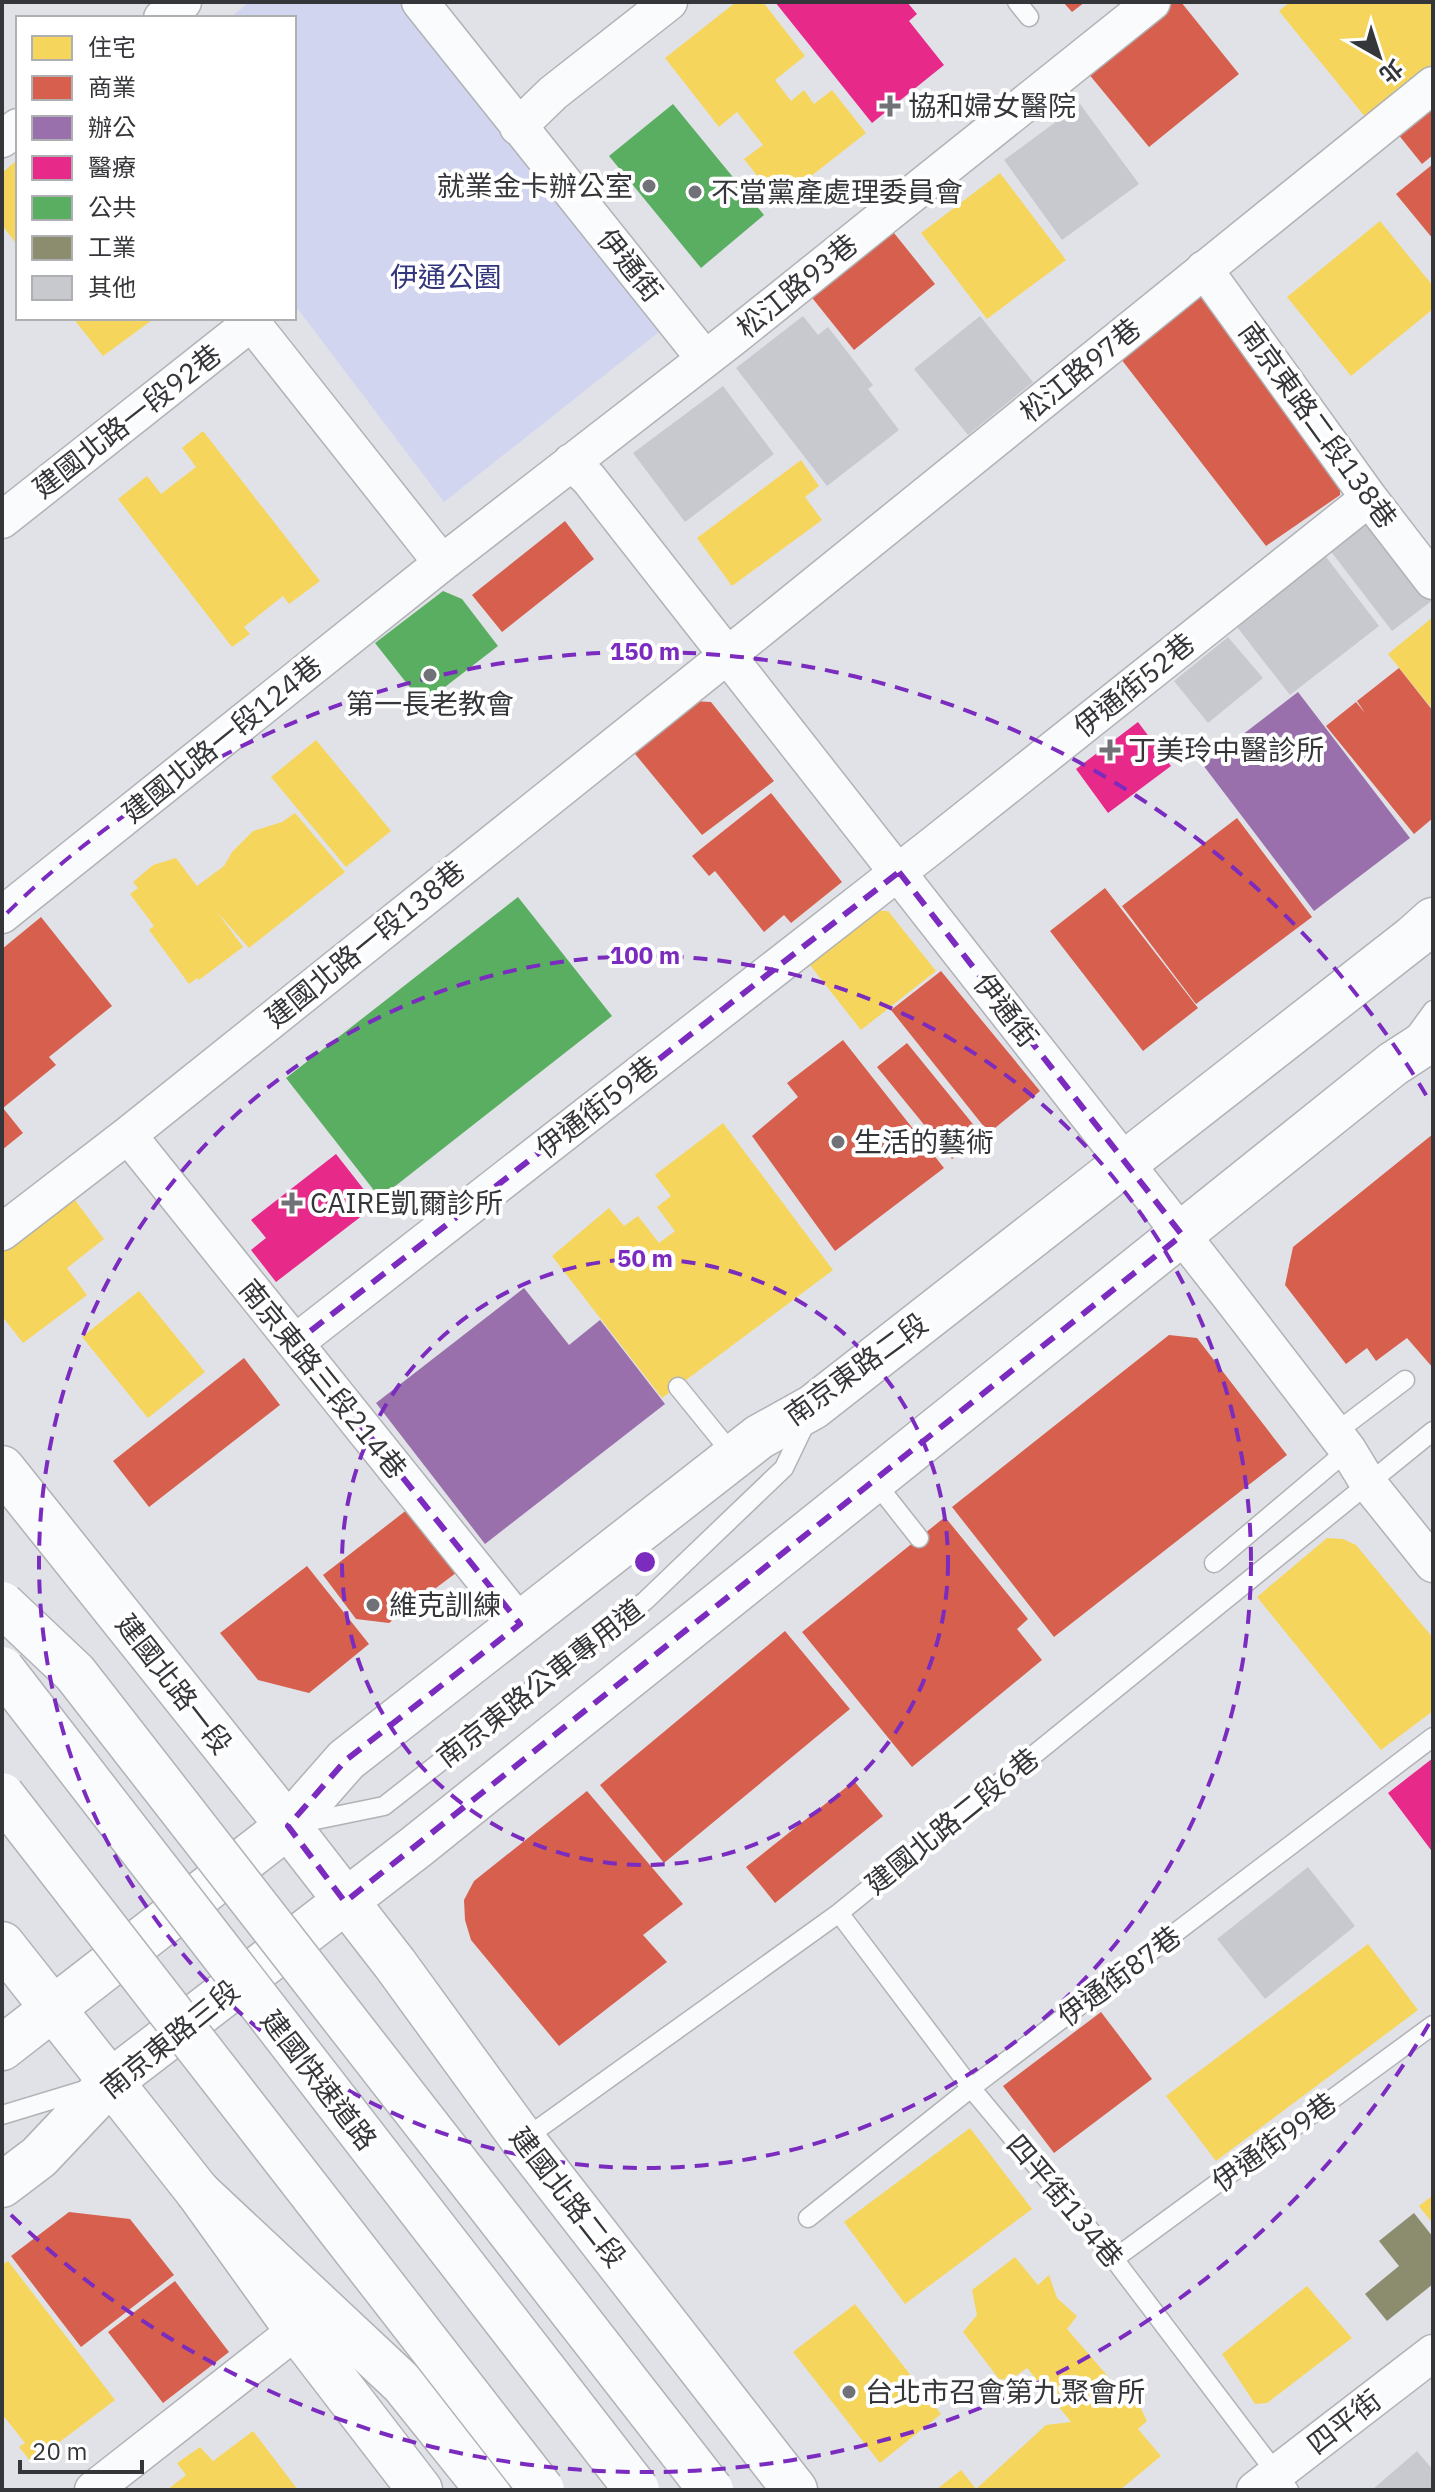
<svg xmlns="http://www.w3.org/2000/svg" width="1435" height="2492" font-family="'IBM Plex Sans','Noto Sans TC',sans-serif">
<rect width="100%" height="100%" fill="#e1e2e8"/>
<path fill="#d2d5f0" d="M249,2H401L505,127L659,332L444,502L294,304V18H230Z"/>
<path fill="#f6d55c" d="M736,2H763L805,56L775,80L791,101L804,90L814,104L832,90L866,133L778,202L744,159L763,145L737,112L719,127L665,58Z
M1290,2H1433V63L1366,118L1279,11Z
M18,159V246L2,225V173Z
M1000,173L1066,260L987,319L921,233Z
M1380,221L1433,286V309L1351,376L1287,297Z
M73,318H155L103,356Z
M203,431L320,581L289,604L283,596L244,627L250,634L232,647L118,499L147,476L161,494L196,467L182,448Z
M801,460L819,486L805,497L822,520L732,586L697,538Z
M1433,617V710L1388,654Z
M316,740L391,831L346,867L271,777Z
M295,813L345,872L249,948L217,912L243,947L199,980L197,978L189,984L149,930L154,926L130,894L138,888L133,882L153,865L176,858L197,886L224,866L232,852L253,831L282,822Z
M856,910L888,911L936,971L861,1030L802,955Z
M723,1123L833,1270L662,1398L552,1256L609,1208L624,1226L638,1216L659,1243L675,1231L657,1207L671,1196L655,1175Z
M72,1196L104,1239L67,1268L87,1295L23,1343L2,1316V1238Z
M139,1291L205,1372L148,1418L82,1337Z
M1327,1538L1343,1539L1356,1545L1433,1638V1711L1381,1750L1257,1597Z
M1368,1944L1418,2010L1216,2161L1166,2096Z
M970,2128L1032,2209L905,2304L844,2222Z
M1433,2195V2224L1419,2206Z
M1015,2257L1038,2285L1049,2275L1057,2298L1077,2316L1067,2329L1112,2381L1134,2394L1147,2421L1138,2429L1161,2456L1120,2490H936L961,2470L976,2489L1046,2425L1071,2422L1027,2368L1010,2380L999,2379L963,2332L977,2315L972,2290Z
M8,2261L115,2400L32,2463L19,2447L25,2443L2,2414V2265Z
M1307,2286L1352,2338L1267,2403L1255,2404L1222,2354Z
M855,2304L941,2414L880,2463L793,2352Z
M253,2431L298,2490H167L186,2475L177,2463L200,2447L213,2461Z"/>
<path fill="#d6604d" d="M1063,2H1085L1072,12Z
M1163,2H1181L1239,74L1149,147L1083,67Z
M1433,95V155L1422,164L1393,128Z
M1433,164V239L1396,194Z
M890,228L935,284L854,350L809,294Z
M1194,289L1341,474L1340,495L1266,546L1114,350Z
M565,521L594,559L502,632L472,595Z
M1399,668L1433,711V818L1414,834L1326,726L1356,702L1365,713L1357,701Z
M693,701L711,702L774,781L702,835L631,749Z
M771,793L842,882L791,923L784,915L764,932L715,871L709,876L692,856Z
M1237,818L1312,917L1196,1004L1122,906Z
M1105,888L1198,1008L1143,1051L1050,931Z
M41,917L112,1006L49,1057L56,1065L3,1108L23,1133L2,1150V949Z
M941,971L1040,1091L989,1133L891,1010Z
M843,1040L944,1168L835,1251L752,1136L798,1097L787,1083Z
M907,1043L981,1134L952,1159L877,1067Z
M1433,1134V1368L1407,1338L1376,1361L1367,1348L1346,1364L1285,1285L1293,1247Z
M1169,1335L1197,1338L1287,1455L1054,1637L952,1507Z
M244,1358L280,1405L149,1507L113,1461Z
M408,1509L456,1573L389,1623L356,1619L323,1575Z
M945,1517L1028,1619L1017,1629L1042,1660L912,1767L802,1632Z
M307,1566L369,1644L309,1693L258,1680L220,1633Z
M785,1631L850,1709L664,1863L600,1785Z
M854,1781L883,1816L775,1903L746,1867Z
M587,1791L683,1904L643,1935L667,1962L559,2046L471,1940L465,1920L464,1900L474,1881Z
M1101,2012L1152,2079L1054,2153L1003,2086Z
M69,2212L130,2219L174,2275L81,2347L11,2256Z
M175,2281L229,2352L163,2403L108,2332Z"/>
<path fill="#9970ab" d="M1298,692L1410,838L1314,911L1203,765Z
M524,1288L569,1345L600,1320L665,1404L485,1544L376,1403Z"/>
<path fill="#e7298a" d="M775,2H907L917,14L909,21L944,65L872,123Z
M1138,722L1171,766L1108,813L1076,769Z
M336,1154L376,1205L276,1282L251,1250L266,1238L251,1220Z
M1433,1758V1848L1431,1850L1388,1793Z"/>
<path fill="#5aae61" d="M673,104L764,215L701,268L609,156Z
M443,591L462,599L498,646L423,704L375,643Z
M518,897L612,1016L380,1198L286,1078Z"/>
<path fill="#8c8c6e" d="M1414,2213L1433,2237V2284L1387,2321L1365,2294L1399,2266L1379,2241Z"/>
<path fill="#c8c9ce" d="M1080,104L1139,184L1062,240L1004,160Z
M803,316L818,335L828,327L873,385L868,389L899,430L827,486L736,368Z
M980,316L1033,382L968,435L914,369Z
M723,386L774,454L685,522L633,453Z
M1368,512L1433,597V600L1392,631L1326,545Z
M1320,549L1379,626L1290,695L1230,618Z
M1228,637L1263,678L1208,723L1174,681Z
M1308,1867L1355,1926L1265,1999L1217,1939Z
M1417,2451L1433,2470V2490H1372Z"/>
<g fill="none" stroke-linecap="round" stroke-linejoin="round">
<g stroke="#b1b2b6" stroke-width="21">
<path id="service" d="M1017,2L1029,17
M1414,1036L1433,1010
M678,1387L734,1456
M1335,1433L1405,1380
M875,1482L919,1538
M1214,1563L1348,1450
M301,1823L384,1806L645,1601L784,1468L807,1420
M839,1913L971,2088L1114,2259L1289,2490
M2,2115L91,2088
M524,2139L839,1913L1433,1431
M808,2218L971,2088L1433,1737
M1114,2259L1433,2025"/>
</g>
<g stroke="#b1b2b6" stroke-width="39">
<path id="minor" d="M420,2L705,359
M162,18L183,2
M518,127L553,93L669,2
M2,139L18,127
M1204,269L1369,498L1433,581
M248,318L442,563
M571,462L589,479L1232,1299L1348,1450L1368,1483L1433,1564
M2,520L252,322
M2,915L442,563L731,339L1152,2
M128,1135L520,1624
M2,1232L128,1135L759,630L1433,85
M295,1343L933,845L1369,498
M93,2490L297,2330
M1255,2490L1433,2353"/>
</g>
<g stroke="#b1b2b6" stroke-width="47">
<path id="tertiary" d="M2,1468L288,1826L395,1964L523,2140L795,2490
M2,1944L198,2192L297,2330L420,2490"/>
</g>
<g stroke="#b1b2b6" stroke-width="47">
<path id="secondary" d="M2,2048L288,1826L346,1760L759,1437L813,1407L1414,937L1433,920
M2,2185L39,2157L110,2082L416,1847L1393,1064L1433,1038"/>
</g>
<g stroke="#b1b2b6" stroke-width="47">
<path id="trunk" d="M198,2192L403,2384L488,2490"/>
</g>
<use href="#service" stroke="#fafbfc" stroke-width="18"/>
<use href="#minor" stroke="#fafbfc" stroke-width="36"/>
<use href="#tertiary" stroke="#fafbfc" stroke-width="44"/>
<use href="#secondary" stroke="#fafbfc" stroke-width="44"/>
<use href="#trunk" stroke="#fafbfc" stroke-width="44"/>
<g stroke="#b1b2b6" stroke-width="47" stroke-linecap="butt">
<path id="trunk-bridge" d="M2,1604L75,1673L711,2490
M2,1669L637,2490
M2,1795L542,2490"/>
</g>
<use href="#trunk-bridge" stroke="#fafbfc" stroke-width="44"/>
</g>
<path fill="none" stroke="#7b2cbf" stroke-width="6" stroke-dasharray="16 10" stroke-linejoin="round" d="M899,872L1182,1235L345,1902L288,1826L346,1760L520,1624L295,1343Z"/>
<g fill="none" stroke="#7b2cbf" stroke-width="4" stroke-dasharray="14 10">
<circle cx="645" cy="1562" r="303"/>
<circle cx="645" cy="1562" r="606"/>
<path d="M1429 2024A910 910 0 0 1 7 2211M7 913A910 910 0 0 1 1429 1100"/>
</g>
<g fill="#717277" stroke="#fff" stroke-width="3">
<path d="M886 94h8v8h8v8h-8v8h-8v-8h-8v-8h8z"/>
<circle cx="649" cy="186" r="8"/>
<circle cx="695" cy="192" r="8"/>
<circle cx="430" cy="675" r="8"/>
<path d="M1106 738h8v8h8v8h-8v8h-8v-8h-8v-8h8z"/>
<circle cx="838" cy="1142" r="8"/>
<path d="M288 1191h8v8h8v8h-8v8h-8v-8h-8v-8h8z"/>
<circle cx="373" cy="1605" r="8"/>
<circle cx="849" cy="2392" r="8"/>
</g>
<g text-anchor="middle" stroke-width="8" stroke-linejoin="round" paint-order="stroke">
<g font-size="28" fill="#35363a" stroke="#fff" text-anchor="start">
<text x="908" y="116">協和婦女醫院</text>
<text x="633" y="196" text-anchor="end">就業金卡辦公室</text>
<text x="711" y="202">不當黨產處理委員會</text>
<text x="430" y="714" text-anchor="middle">第一長老教會</text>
<text x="1128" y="760">丁美玲中醫診所</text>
<text x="854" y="1152">生活的藝術</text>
<text x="310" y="1213">CAIRE凱爾診所</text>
<text x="389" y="1615">維克訓練</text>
<text x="865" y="2402">台北市召會第九聚會所</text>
</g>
<g font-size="28" fill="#35363a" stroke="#fff">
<text transform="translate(630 265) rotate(51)" y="10">伊通街</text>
<text transform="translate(797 286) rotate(-39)" y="10">松江路93巷</text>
<text transform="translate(1080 370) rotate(-39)" y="10">松江路97巷</text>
<text transform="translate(127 421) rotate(-38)" y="10">建國北路一段92巷</text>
<text transform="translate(1318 425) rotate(54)" y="10">南京東路二段138巷</text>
<text transform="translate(1134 685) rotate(-39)" y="10">伊通街52巷</text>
<text transform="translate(222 739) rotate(-39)" y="10">建國北路一段124巷</text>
<text transform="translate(365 944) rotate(-39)" y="10">建國北路一段138巷</text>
<text transform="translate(1006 1010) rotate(52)" y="10">伊通街</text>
<text transform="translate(597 1107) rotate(-38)" y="10">伊通街59巷</text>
<text transform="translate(856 1369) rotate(-36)" y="10">南京東路二段</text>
<text transform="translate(323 1379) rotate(51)" y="10">南京東路三段214巷</text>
<text transform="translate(540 1683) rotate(-38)" y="10">南京東路公車專用道</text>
<text transform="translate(174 1684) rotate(52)" y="10">建國北路一段</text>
<text transform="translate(952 1821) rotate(-39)" y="10">建國北路二段6巷</text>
<text transform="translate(1119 1976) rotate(-37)" y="10">伊通街87巷</text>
<text transform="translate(170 2039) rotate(-39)" y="10">南京東路三段</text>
<text transform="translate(319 2080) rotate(52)" y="10">建國快速道路</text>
<text transform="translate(1274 2142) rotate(-36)" y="10">伊通街99巷</text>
<text transform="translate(568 2197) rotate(52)" y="10">建國北路二段</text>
<text transform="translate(1065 2201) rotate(50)" y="10">四平街134巷</text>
<text transform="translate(1344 2422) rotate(-38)" y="10">四平街</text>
</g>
<g font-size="28" fill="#33357d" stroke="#fff">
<text x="446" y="287">伊通公園</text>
</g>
</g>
<circle cx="645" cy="1562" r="12" fill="#7b2cbf" stroke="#fff" stroke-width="4"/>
<g font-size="24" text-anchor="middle" font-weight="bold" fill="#7b2cbf" stroke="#fff" stroke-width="8" stroke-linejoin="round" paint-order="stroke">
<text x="645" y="660">150 m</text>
<text x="645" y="964">100 m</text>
<text x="645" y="1267">50 m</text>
</g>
<rect width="1435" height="2492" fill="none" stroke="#35363a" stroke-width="8"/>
<rect x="16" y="16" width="280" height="304" fill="#ffffff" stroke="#aeafb0" stroke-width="2"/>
<rect x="32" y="36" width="40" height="24" fill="#f6d55c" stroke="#aeafb0" stroke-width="2"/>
<text x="88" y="56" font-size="24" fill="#35363a">住宅</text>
<rect x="32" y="76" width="40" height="24" fill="#d6604d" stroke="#aeafb0" stroke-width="2"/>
<text x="88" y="96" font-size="24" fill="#35363a">商業</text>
<rect x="32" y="116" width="40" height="24" fill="#9970ab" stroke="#aeafb0" stroke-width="2"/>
<text x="88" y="136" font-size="24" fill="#35363a">辦公</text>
<rect x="32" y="156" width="40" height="24" fill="#e7298a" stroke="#aeafb0" stroke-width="2"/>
<text x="88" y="176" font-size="24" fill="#35363a">醫療</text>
<rect x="32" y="196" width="40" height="24" fill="#5aae61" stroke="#aeafb0" stroke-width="2"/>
<text x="88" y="216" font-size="24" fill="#35363a">公共</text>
<rect x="32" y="236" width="40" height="24" fill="#8c8c6e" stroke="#aeafb0" stroke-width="2"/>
<text x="88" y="256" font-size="24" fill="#35363a">工業</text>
<rect x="32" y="276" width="40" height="24" fill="#c8c9ce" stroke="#aeafb0" stroke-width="2"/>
<text x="88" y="296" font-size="24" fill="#35363a">其他</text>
<g transform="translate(1379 56) rotate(141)" stroke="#ffffff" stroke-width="6" paint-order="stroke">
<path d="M0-6L14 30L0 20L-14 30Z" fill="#35363a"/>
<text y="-12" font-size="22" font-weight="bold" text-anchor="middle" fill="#35363a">北</text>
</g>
<path d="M20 2460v12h122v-12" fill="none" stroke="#35363a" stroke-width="4"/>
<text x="32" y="2460" font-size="24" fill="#35363a" stroke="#ffffff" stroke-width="6" paint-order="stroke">20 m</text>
</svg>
